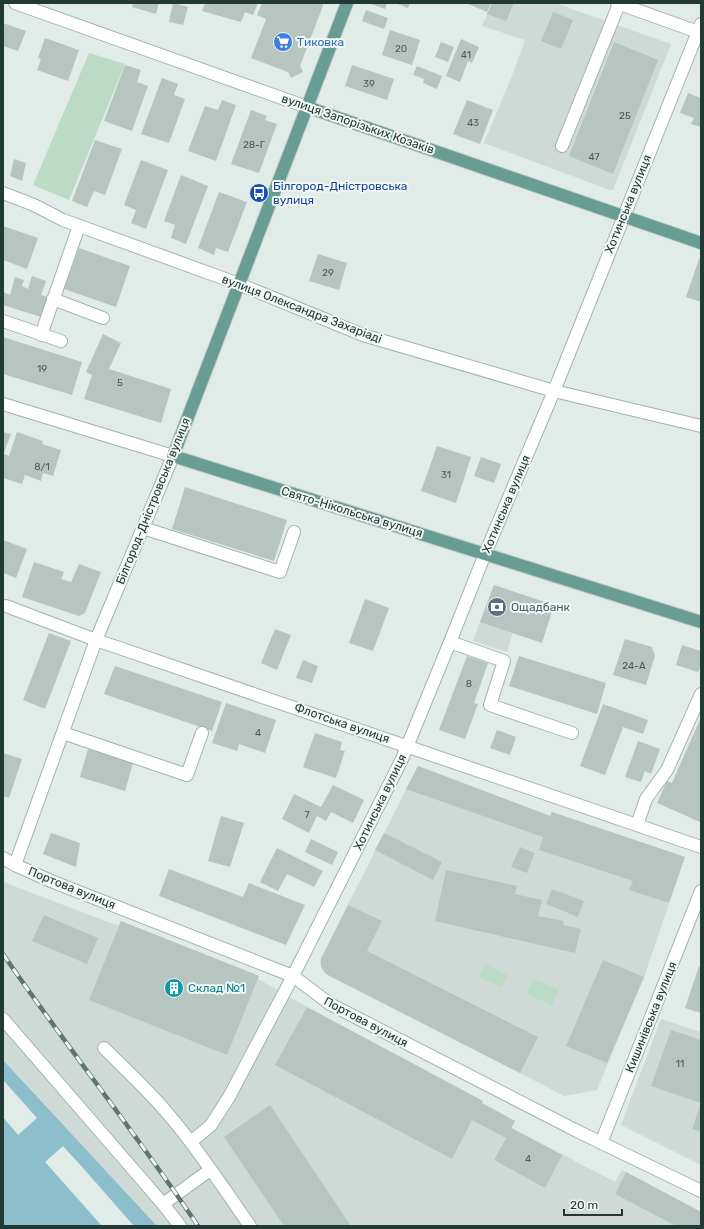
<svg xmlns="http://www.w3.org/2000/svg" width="704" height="1229" font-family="Rubik,sans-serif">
<rect width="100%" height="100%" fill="#e1ebe7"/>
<path fill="#cfdad6" d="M492,3H555L671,44L613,190H610L484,143L512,76L525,40L482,26Z
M494,585L524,595L507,652L473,641Z
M418,766L550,816L552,812L685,857L644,977L597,1090L564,1096L520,1073L329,976L323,971L320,963L322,956Z
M3,882L119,926L121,921L259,976L258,979L307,1007L483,1101L482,1103L515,1121L512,1128L615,1182L622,1170L701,1212V1226H157L3,1060Z
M661,1019L701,1032V1165L621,1125Z"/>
<path fill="#bbdbc6" d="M89,53L125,64L69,200L33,185Z
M485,964L508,975L502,987L479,977Z
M533,979L559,989L552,1005L526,994Z"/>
<path fill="#8cbecc" d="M3,1060L157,1226H3Z"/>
<path fill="#e1ebe7" d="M3,1080L37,1118L18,1135L3,1117Z
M63,1146L83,1168L134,1226H102L45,1162Z"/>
<path fill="#b7c5c0" d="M133,3H159L156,14L132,7Z
M173,3L188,7L183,25L169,22Z
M205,3H258L253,15L245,12L241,22L202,11Z
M262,3H324L300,66L303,72L291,78L288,72L251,58L266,19L257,15Z
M368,3H387L385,9Z
M395,3H410L408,8Z
M466,3H491L487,12Z
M492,3H514L506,21L487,14Z
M366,10L388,18L384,29L362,21Z
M553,12L573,20L561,49L541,41Z
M3,23L26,31L18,51L3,46Z
M390,30L420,40L412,65L382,55Z
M45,38L79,50L68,81L37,70L41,59L38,58Z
M461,39L479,47L472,63L468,61L460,82L446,76Z
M441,42L454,47L448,62L435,57Z
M614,42L658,60L613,174L569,156Z
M125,65L141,70L137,82L148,86L132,131L104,121Z
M352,65L394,79L387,100L345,86Z
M417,66L442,76L437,89L423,83L424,79L413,75Z
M162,78L178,84L174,95L185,99L169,143L141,134Z
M688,93L701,98V127L691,124L694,118L680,113Z
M222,100L236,105L216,161L188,151L205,106L218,110Z
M467,100L493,110L480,144L453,134Z
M251,110L267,116L265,120L277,124L259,173L231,164Z
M95,140L122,149L105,195L94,191L87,207L72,201Z
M14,159L26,163L22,181L10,176Z
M141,160L168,170L146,229L131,223L136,210L124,205Z
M181,175L208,186L186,244L171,238L175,225L164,221Z
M219,192L247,202L228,252L216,248L214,255L198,248Z
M3,226L38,238L27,269L3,260Z
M79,248L130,266L116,307L64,289Z
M318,254L347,263L339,290L309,281Z
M699,259H701V302L686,297Z
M32,276L46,281L41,295L48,297L41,317L3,305V292L10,295L15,277L24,280L22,286L28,289Z
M103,334L121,343L109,369L171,389L161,423L84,399L92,375L86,372Z
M3,337L82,362L72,395L3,374Z
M3,432L11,434L3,455Z
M17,432L43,441L42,444L61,450L53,476L43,473L41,481L25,475L22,484L3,478V457L4,454L9,456Z
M437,446L471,457L456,503L421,491Z
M481,457L501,464L494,483L474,476Z
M185,487L287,520L274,561L172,529Z
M3,540L27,549L16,578L3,573Z
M34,562L64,572L61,579L71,582L79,564L101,572L85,613L79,616L22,597Z
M494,585L554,605L542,643L480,622Z
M365,599L389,608L373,651L349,643Z
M275,629L291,635L277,670L261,663Z
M49,633L71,641L45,709L23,700Z
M625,639L652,647L655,656L646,685L613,675Z
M682,645L701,651V666L698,672L676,665Z
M467,656L488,663L474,703L478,704L465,739L439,730Z
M519,656L606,683L597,714L509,686Z
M303,660L318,666L312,683L296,678Z
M115,666L222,702L212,731L104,694Z
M226,703L276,720L265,753L239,744L237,751L212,743Z
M603,704L648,720L643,734L623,727L605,775L580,766Z
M701,717V818L700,822L657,803L667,781L672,783Z
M497,730L516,737L510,755L490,748Z
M315,733L342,742L340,750L345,751L336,778L303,767Z
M638,741L660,749L651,774L645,771L641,782L625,777Z
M88,749L133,763L125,791L80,777Z
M3,753L22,759L9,798L3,796Z
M418,766L550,816L552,812L685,857L669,903L629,890L633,881L539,850L543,837L406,789Z
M333,785L364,800L353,823L331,812L326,821L317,816L309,833L282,819L294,794L321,807Z
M221,816L244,823L230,867L208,861Z
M51,833L80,843L76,867L43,854Z
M384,833L442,862L433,880L375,850Z
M311,839L338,852L332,865L305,852Z
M520,847L535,853L527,873L511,867Z
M277,848L323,871L314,887L287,874L278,891L260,882Z
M169,869L243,897L249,883L305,905L286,945L159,896Z
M446,870L517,886L515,894L542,900L538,916L564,921L563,925L581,929L575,953L435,921Z
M552,889L584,901L578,917L546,904Z
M348,905L382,921L367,951L538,1037L520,1073L326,974L321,967V959Z
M44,915L98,938L87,964L32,941Z
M121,921L259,976L227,1055L89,1000Z
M603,960L644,977L607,1063L566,1046Z
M699,966L701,967V1013L685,1008Z
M307,1007L483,1101L482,1103L515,1121L511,1128L562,1155L545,1188L494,1160L506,1138L472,1120L452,1159L275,1065Z
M671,1030L701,1040V1132L692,1129L701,1103L651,1086Z
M270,1105L351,1226H284L224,1137Z
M626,1172L701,1212V1226H676L615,1194Z"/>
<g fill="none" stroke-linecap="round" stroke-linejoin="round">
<g stroke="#a4b2ae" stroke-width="14">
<path id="minor" d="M15,3L307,107
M617,3L701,33
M562,146L619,4
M3,193L34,205L63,220L239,284L363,335L554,391L701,426
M53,299L103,318
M3,321L61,341
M41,335L79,226
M3,404L173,456L96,640L15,865
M143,528L280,572L294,532
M6,606L96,640L701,847
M450,642L504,661L490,705L572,733
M63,733L187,775L202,733
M637,825L646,799L667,770L701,694
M3,858L15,865L51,881L293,976L330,1004L577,1131L701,1191
M3,1019L163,1204L180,1226
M104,1048C126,1070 149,1091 169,1115C199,1150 224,1189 250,1226
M191,1142L211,1125L229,1097L293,976L402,759L450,642L485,554L554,391L701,24
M601,1143L701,891
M163,1204L210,1170"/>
</g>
<g stroke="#c1c8c6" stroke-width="14">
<path id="major" d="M347,3L173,456L701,622
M307,107L701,243"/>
</g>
<use href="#minor" stroke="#fff" stroke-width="12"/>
<use href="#major" stroke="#689d94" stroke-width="12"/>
<g stroke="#5d7671" stroke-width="4.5">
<path id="rail" d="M3,954C66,1046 136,1133 198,1226"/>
</g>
<use href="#rail" stroke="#f1f7f5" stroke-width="3" stroke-dasharray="9" stroke-linecap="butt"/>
</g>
<defs>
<g id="supermarket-disc" transform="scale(1)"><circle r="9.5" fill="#3f7fe0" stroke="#f1f7f5"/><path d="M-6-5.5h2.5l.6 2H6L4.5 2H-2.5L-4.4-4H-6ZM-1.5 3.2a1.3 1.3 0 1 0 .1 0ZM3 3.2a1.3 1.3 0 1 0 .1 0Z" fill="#fff"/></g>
<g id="bus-disc" transform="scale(1)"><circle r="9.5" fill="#1a4fb4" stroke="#f1f7f5"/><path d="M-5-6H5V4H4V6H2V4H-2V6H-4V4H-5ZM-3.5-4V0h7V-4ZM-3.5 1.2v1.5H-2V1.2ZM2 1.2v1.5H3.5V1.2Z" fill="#fff"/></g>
<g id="bank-disc" transform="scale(1)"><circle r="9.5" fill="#5c6f8a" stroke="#f1f7f5"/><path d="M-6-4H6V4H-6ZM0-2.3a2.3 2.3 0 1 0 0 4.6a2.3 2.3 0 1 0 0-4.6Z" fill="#fff"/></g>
<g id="building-disc" transform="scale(1)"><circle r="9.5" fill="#0f9aa8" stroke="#f1f7f5"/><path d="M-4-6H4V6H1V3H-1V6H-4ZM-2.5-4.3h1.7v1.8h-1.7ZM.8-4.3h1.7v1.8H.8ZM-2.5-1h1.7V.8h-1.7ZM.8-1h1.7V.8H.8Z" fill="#fff"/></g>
</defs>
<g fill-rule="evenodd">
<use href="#supermarket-disc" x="283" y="42"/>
<use href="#bus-disc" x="259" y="193"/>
<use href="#bank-disc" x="497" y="607"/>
<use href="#building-disc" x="174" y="988"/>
</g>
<g text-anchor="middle" stroke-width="4" stroke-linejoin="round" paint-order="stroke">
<g font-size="10" fill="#475d58">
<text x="401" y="52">20</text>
<text x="466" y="58">41</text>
<text x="369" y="87">39</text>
<text x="625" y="119">25</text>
<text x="473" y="126">43</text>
<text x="254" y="148">28-Г</text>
<text x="594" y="160">47</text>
<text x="328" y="276">29</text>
<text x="42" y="372">19</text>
<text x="120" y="386">5</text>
<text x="42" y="470">8/1</text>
<text x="446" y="478">31</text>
<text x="634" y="669">24-А</text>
<text x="469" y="687">8</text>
<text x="258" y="736">4</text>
<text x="307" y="818">7</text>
<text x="680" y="1067">11</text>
<text x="528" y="1162">4</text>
</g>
<g font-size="12" fill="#366cbe" stroke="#f1f7f5" text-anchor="start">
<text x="297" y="46">Тиковка</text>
</g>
<g font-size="12" fill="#223a35" stroke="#f1f7f5">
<text transform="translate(358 124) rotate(19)" y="4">вулиця Запорізьких Козаків</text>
<text transform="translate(628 204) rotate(-68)" y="4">Хотинська вулиця</text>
<text transform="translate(302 309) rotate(21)" y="4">вулиця Олександра Захаріаді</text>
<text transform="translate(153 501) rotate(-68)" y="4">Білгород-Дністровська вулиця</text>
<text transform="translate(506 504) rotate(-67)" y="4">Хотинська вулиця</text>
<text transform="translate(352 512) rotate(17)" y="4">Свято-Нікольська вулиця</text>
<text transform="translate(342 723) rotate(19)" y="4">Флотська вулиця</text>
<text transform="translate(380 802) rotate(-64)" y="4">Хотинська вулиця</text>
<text transform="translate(72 888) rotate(22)" y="4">Портова вулиця</text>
<text transform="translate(651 1017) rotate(-68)" y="4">Кишинівська вулиця</text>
<text transform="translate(366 1022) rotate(28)" y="4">Портова вулиця</text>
</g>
<g font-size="12" fill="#164399" stroke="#f1f7f5" text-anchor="start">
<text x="273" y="190">Білгород-Дністровська<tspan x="273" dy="14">вулиця</tspan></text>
</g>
<g font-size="12" fill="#4e5e75" stroke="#f1f7f5" text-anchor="start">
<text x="511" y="611">Ощадбанк</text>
</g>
<g font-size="12" fill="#0d838f" stroke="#f1f7f5" text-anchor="start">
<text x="188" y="992">Склад №1</text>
</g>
</g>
<rect width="704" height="1229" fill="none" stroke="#223a35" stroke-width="8"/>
<path d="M564 1209v6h58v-6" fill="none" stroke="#223a35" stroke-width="2"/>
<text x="570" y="1209" font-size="12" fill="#223a35" stroke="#f1f7f5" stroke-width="3" paint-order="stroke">20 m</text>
</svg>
